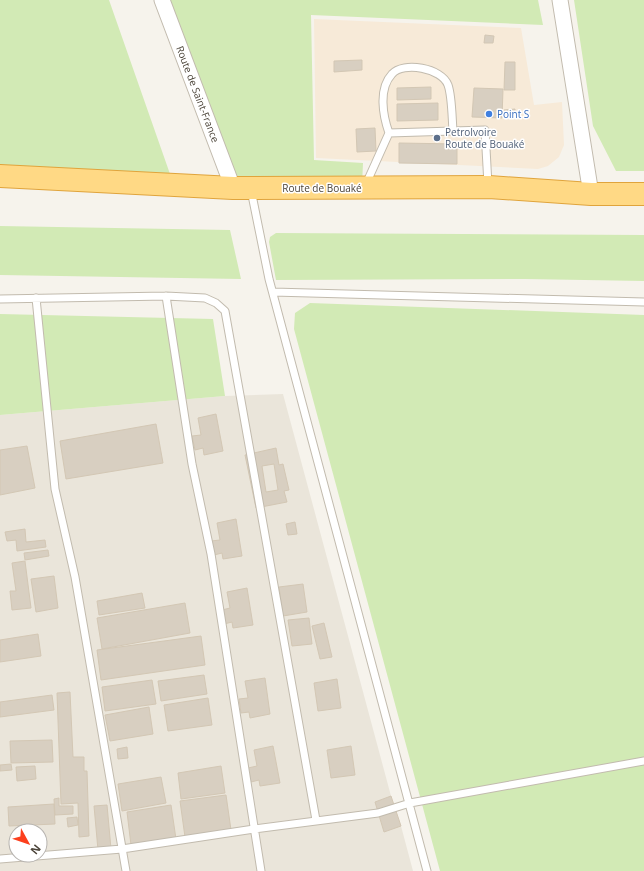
<svg xmlns="http://www.w3.org/2000/svg" width="644" height="871" font-family="'Open Sans',sans-serif">
<rect width="100%" height="100%" fill="#f6f3ec"/>
<path fill="#eae5da" fill-rule="evenodd" d="M283,394L391,796L375,802L384,831L401,826L413,871H0V415L225,396ZM16,831H40V855H16Z"/>
<path fill="#f7ead8" d="M314,19L521,28L534,105L562,102L564,145L559,157L548,166L538,169L316,158Z"/>
<path fill="#d2eab5" d="M0,0H109L170,174L0,172Z
M168,0H538L543,25L311,15L314,160L363,163L362,185L235,186Z
M574,0H644V171H616L593,126Z
M0,226L230,230L241,279L0,275Z
M276,233L644,235V281L525,279L276,280L269,242L270,237Z
M310,303L644,315V871H440L294,329L295,313Z
M0,314L213,319L225,396L0,415Z"/>
<path fill="#d8cfc1" stroke="#d3c7b4" fill-rule="evenodd" d="M485,35L494,36L493,43H484Z
M362,60V70L334,72V61Z
M505,62H515V90H504Z
M431,87V99L397,100V88Z
M474,88L503,89L502,118L472,117Z
M438,103V120L397,121V104Z
M515,109V116H504V110Z
M375,128L376,151L357,152L356,129Z
M399,143L457,144V164L399,163Z
M216,414L223,451L204,455L203,448L195,450L192,436L201,435L198,418Z
M156,424L163,463L66,479L60,441Z
M27,446L35,488L0,495V450Z
M276,448L279,465L283,464L289,490L284,491L287,502L256,508L245,455ZM274,464L278,490L266,492L262,466Z
M236,519L242,556L223,559L222,553L214,555L211,541L220,540L217,523Z
M295,522L297,534L288,535L286,524Z
M25,529L26,542L45,540L46,547L17,551L16,540L7,541L5,532Z
M48,550L49,556L25,560L24,553Z
M25,561L31,608L12,610L10,591H16L12,563Z
M54,576L58,608L36,612L31,579Z
M303,584L307,612L283,616L279,587Z
M247,588L253,625L233,628L232,622L224,624L222,610L230,608L227,592Z
M142,593L145,608L99,615L97,601Z
M185,603L190,633L102,649L97,618Z
M309,618L312,644L292,646L288,620Z
M324,623L332,657L320,659L312,626Z
M38,634L41,656L0,662V640Z
M201,636L205,665L101,680L97,650Z
M204,675L207,694L161,701L158,681Z
M265,678L270,714L250,718L249,712L241,713L239,699L248,698L245,681Z
M337,679L341,708L318,711L314,683Z
M152,680L156,704L105,711L102,687Z
M70,692L73,757H84V771H87L89,836L79,837L78,803L61,804L57,693Z
M52,695L54,710L0,717V702Z
M208,698L212,725L168,731L164,705Z
M149,707L153,734L110,741L105,715Z
M52,740L53,762L11,763L10,741Z
M273,746L280,783L260,786L259,780L251,782L248,768L257,766L254,750Z
M351,746L355,775L331,778L327,750Z
M127,747L128,758L118,759L117,749Z
M11,764L12,770L0,771V765Z
M35,766L36,779L17,781L16,767Z
M221,766L225,793L181,799L178,773Z
M161,777L166,803L122,811L118,784Z
M226,795L231,830L185,837L180,801Z
M391,796L401,826L384,832L375,802Z
M59,798V806H73V814L55,815L54,799Z
M54,804L55,824L9,826L8,807Z
M107,805L111,849L98,850L94,806Z
M171,805L176,839L131,845L127,812Z
M77,817L78,825L68,827L67,818Z"/>
<g fill="none" stroke-linecap="round" stroke-linejoin="round">
<g stroke="#c2bbae" stroke-width="9">
<path id="service" d="M389,133C383,116 378,89 392,74C403,61 442,68 448,85C452,96 452,118 453,131
M366,184L389,133L485,130L488,185
M251,190L269,279L427,871
M273,292L644,302
M166,296L192,464L211,554L261,871
M36,298L55,489L75,577L126,871
M0,299L166,296L205,298L216,303L225,311L316,820
M0,859L122,849L254,829L378,813L410,803L644,761"/>
</g>
<g stroke="#c2bbae" stroke-width="17">
<path id="minor" d="M162,0L233,188
M560,0L591,194"/>
</g>
<g stroke="#e0a43c" stroke-width="24">
<path id="trunk" d="M0,176L233,188L489,187L591,194H644"/>
</g>
<use href="#service" stroke="#fff" stroke-width="7"/>
<use href="#minor" stroke="#fff" stroke-width="15"/>
<use href="#trunk" stroke="#ffd985" stroke-width="22"/>
</g>
<circle fill="#3f7fe0" stroke="#fff" stroke-width="1.5" cx="489" cy="114" r="4"/>
<circle fill="#5c6f8a" stroke="#fff" stroke-width="1.5" cx="437" cy="138" r="4"/>
<g text-anchor="middle" stroke-width="3" stroke-linejoin="round" paint-order="stroke">
<g font-size="10" fill="#4b4439" stroke="#fff">
<text transform="translate(198 94) rotate(69)" y="4">Route de Saint-France</text>
<text x="322" y="192">Route de Bouaké</text>
</g>
<g font-size="10" fill="#366cbe" stroke="#fff" text-anchor="start">
<text x="497" y="118">Point S</text>
</g>
<g font-size="10" fill="#4e5e75" stroke="#fff" text-anchor="start">
<text x="445" y="136">PetroIvoire<tspan x="445" dy="12">Route de Bouaké</tspan></text>
</g>
</g>
<g transform="translate(28 843) rotate(130)"><circle r="19" fill="#ffffff" stroke="#b7b4b0"/>
<path d="M0-3L7 15L0 10L-7 15Z" fill="#fc3f1d"/>
<text y="-6" font-size="11" font-weight="bold" text-anchor="middle" fill="#4b4439">N</text>
</g>
</svg>
